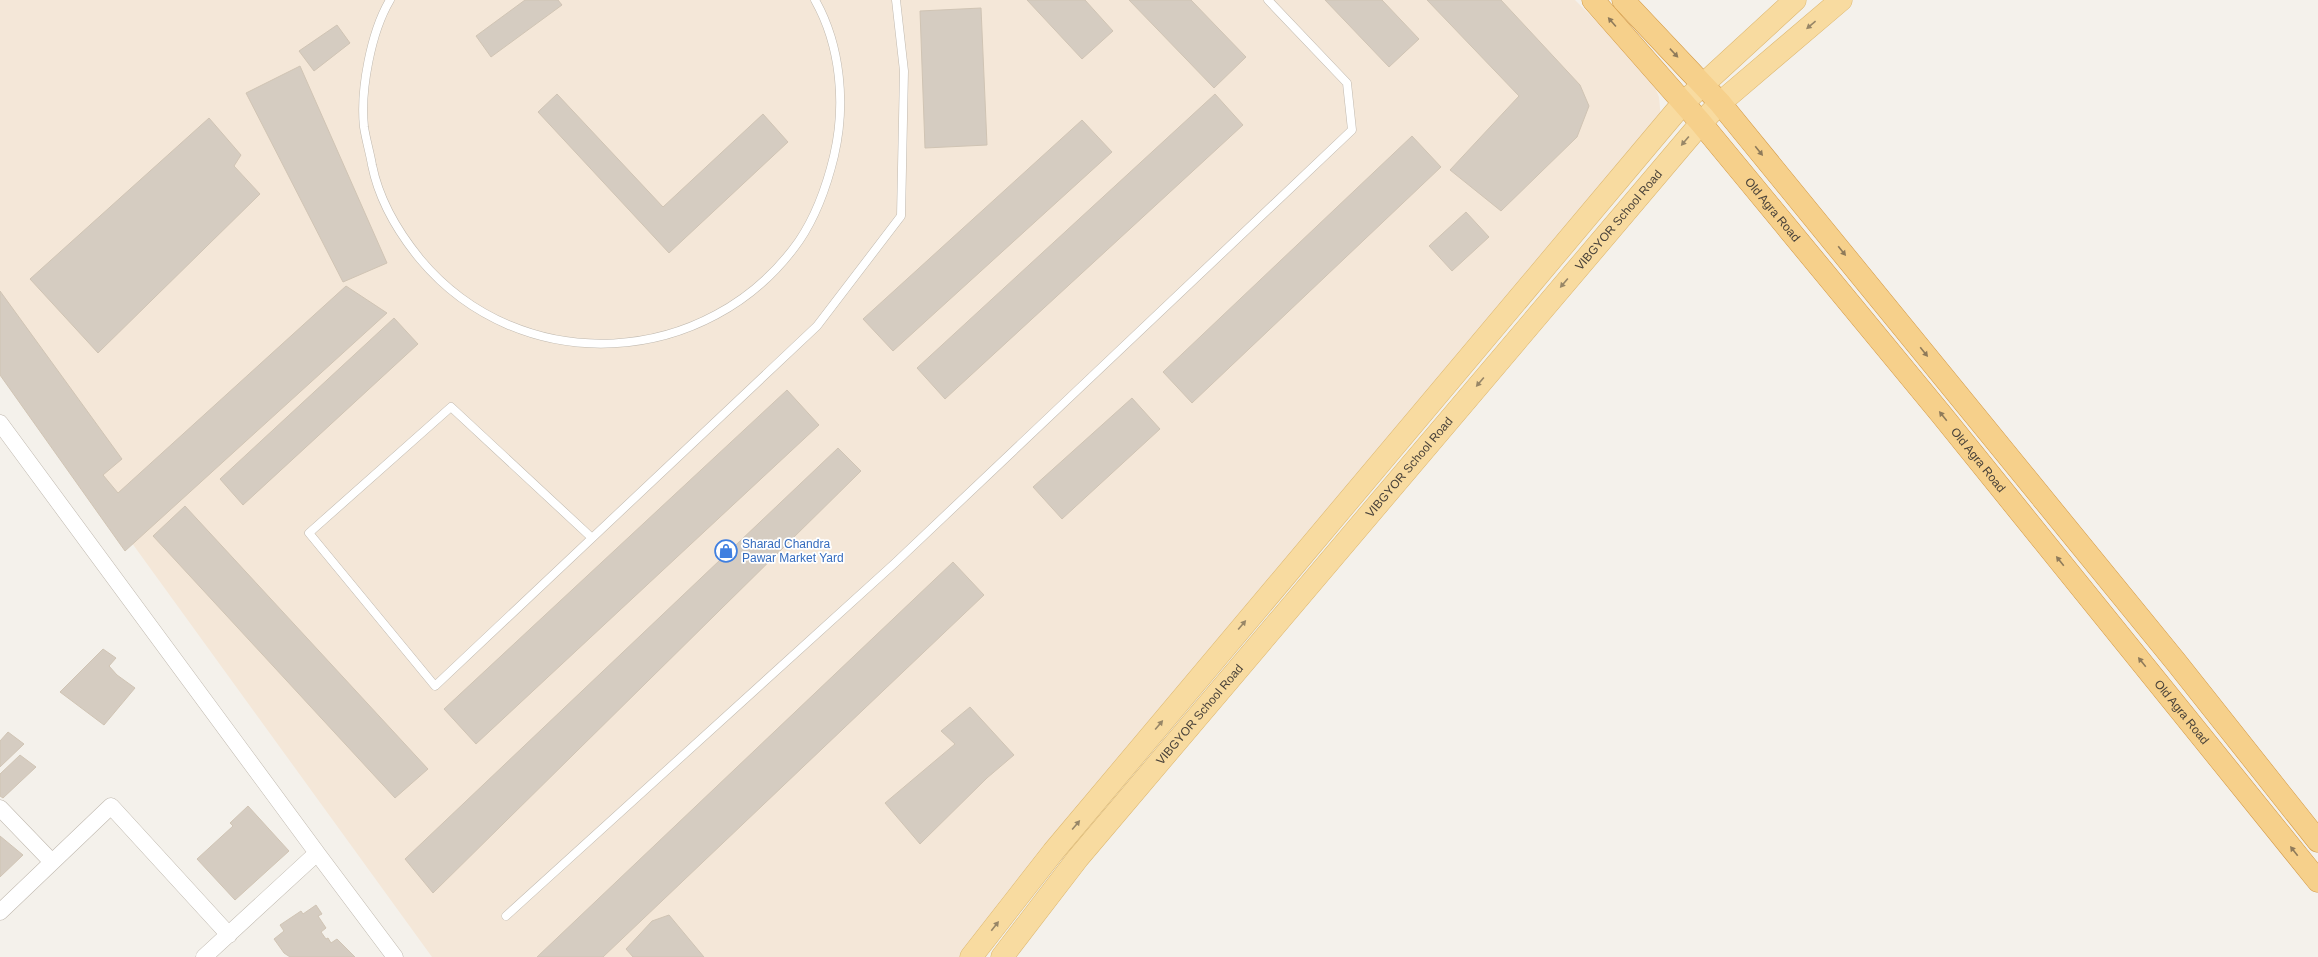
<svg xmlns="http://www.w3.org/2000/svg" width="2318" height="957" font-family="Helvetica,sans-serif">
<rect width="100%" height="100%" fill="#f4f1eb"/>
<path fill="#f4e7d8" d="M0,0H1575L1650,75L1659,97L1661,119L1653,148L1628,186L1150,741L978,957H432L0,361Z"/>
<path fill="#d5ccc1" stroke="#d0c4b4" d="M525,0H558L562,5L491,57L476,36Z
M1027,0H1085L1113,31L1082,59Z
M1129,0H1191L1246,57L1214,88Z
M1325,0H1382L1419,39L1389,67Z
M1427,0H1501L1580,85L1589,106L1577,137L1501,211L1450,170L1519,96Z
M981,8L987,145L925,148L920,11Z
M337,25L350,43L314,71L299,51Z
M300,66L387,263L343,282L246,93Z
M557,94L663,207L763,114L788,142L669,253L538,112Z
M1215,94L1243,125L945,399L917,368Z
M209,118L241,155L234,166L260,194L98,353L30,279Z
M1082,120L1112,152L893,351L863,319Z
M1412,136L1441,167L1192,403L1163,372Z
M1466,212L1489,237L1452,271L1429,246Z
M346,286L387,313L125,551L0,375V291L122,459L103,475L118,493Z
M394,318L418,344L243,505L220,479Z
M787,390L819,425L476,744L444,709Z
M1132,398L1160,429L1062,519L1033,487Z
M838,448L861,471L433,893L405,859Z
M185,506L428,769L395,798L153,536Z
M953,562L984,595L603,957H537Z
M103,649L116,658L109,666L117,675L135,688L104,725L60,692Z
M970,707L1014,755L987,778L920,844L885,803L955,744L941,731Z
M8,732L24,744L0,767V741Z
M20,755L36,767L3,798L0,796V774Z
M248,806L289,851L235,900L197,859L233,826L230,823Z
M0,836L23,855L0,877Z
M316,905L322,914L318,916L326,928L321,932L326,939L328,938L331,943L337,939L355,957H290L284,953L274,939L284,931L280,925L301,911L303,914Z
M669,915L704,957H633L626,949L652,921Z"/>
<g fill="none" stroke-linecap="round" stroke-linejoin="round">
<g stroke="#bfb8ae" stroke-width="9">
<path id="service" d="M390,0C371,32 360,90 364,127C366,140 370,153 372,165C379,200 398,232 420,259C521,380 709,369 799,241C816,216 827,185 834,156C846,105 841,46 815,0
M592,538L451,407L309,533L435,686L817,326L901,216L904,71L896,0
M506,916L895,563L1352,130L1347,83L1268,0"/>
</g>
<g stroke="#bfb8ae" stroke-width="17">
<path id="minor" d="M0,423L317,853L204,957
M0,808L52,862
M317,853L395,957
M0,912L111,806L229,935"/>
</g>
<g stroke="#dcb770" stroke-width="23">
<g id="primary">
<path d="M971,957L1053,852L1683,103L1795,0"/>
<path id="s1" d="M1002,957L1078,858L1701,123L1720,103L1841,0"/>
</g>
</g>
<g stroke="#d39945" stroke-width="23">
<g id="trunk">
<path id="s2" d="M1593,0L1701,123L1941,414L2318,881"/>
<path d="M1623,0L1720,103L2176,662L2318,841"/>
</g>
</g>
<use href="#service" stroke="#fff" stroke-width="8"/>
<use href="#minor" stroke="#fff" stroke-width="16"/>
<use href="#primary" stroke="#f8dba0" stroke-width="22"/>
<use href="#trunk" stroke="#f6d08b" stroke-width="22"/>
</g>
<defs><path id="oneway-solid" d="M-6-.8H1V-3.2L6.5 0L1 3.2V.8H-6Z"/></defs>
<g fill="#8e7a5a">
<use href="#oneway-solid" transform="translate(1612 22) rotate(-131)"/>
<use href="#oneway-solid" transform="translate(1674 53) rotate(47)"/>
<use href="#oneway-solid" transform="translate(1759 151) rotate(51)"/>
<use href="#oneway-solid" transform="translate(1842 251) rotate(51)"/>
<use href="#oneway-solid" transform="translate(1924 352) rotate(51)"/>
<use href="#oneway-solid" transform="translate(1943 416) rotate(-129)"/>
<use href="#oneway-solid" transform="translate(2060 561) rotate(-129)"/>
<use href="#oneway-solid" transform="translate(2142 662) rotate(-129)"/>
<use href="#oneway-solid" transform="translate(2294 851) rotate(-128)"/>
</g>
<g fill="#978667">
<use href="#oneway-solid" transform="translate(1811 25) rotate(140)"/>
<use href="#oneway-solid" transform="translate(1685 141) rotate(130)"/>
<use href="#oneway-solid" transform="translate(1564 283) rotate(130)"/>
<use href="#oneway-solid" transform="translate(1480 382) rotate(130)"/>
<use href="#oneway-solid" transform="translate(1242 625) rotate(-50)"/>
<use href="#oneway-solid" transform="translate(1159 725) rotate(-50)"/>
<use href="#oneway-solid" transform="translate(1076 825) rotate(-50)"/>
<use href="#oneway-solid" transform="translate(995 926) rotate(-52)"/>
</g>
<defs>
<g id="shop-ring" transform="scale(1.15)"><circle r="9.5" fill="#fff" stroke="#3f7fe0" stroke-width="1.5"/><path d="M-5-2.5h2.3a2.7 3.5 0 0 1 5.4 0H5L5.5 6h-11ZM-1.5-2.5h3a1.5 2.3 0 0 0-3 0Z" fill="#3f7fe0"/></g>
</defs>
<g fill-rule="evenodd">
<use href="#shop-ring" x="726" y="551"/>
</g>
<g text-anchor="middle" stroke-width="3.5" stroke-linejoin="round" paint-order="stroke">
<g font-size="12" fill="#484139" stroke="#fff">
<text dy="4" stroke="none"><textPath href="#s2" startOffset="276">Old Agra Road</textPath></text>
<text dy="4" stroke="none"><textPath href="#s1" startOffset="961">VIBGYOR School Road</textPath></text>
<text dy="4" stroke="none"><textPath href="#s2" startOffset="600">Old Agra Road</textPath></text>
<text dy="4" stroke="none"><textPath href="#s1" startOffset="637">VIBGYOR School Road</textPath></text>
<text dy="4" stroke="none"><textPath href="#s2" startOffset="924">Old Agra Road</textPath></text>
<text dy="4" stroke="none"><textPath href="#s1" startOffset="313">VIBGYOR School Road</textPath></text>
</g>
<g font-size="12" fill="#366cbe" stroke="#fff" text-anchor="start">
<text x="742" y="548">Sharad Chandra<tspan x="742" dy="14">Pawar Market Yard</tspan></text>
</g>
</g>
</svg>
